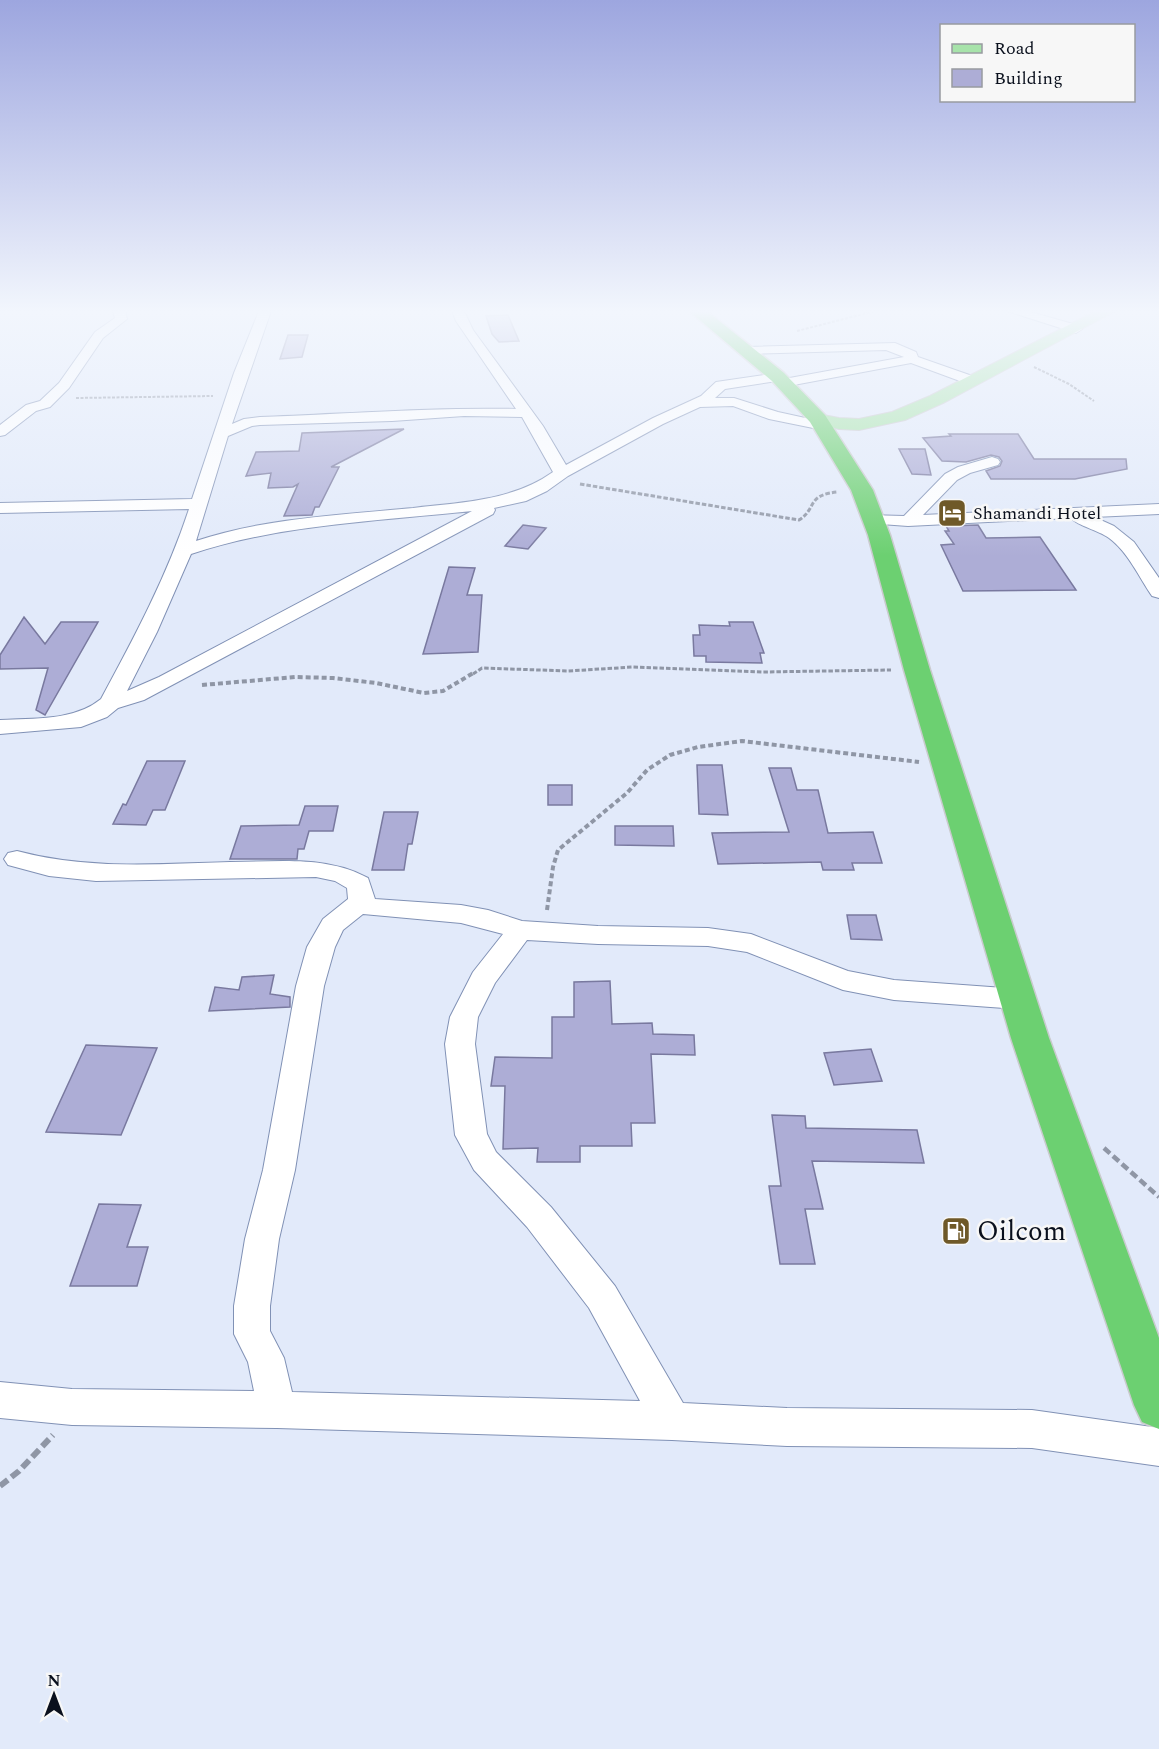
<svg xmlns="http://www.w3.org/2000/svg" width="1159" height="1749" font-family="Spectral,serif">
<rect width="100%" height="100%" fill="#e2eafa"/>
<path fill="#adadd6" stroke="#79799f" stroke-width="1.5" d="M508,315L519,341L499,342L492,334L486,316Z
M288,335H308L302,357L280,359Z
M404,429L331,467H339L319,507H315L312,515L284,516L298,484L293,487L268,488L271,473L246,476L256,452L299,451L302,433Z
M949,434H1018L1034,459H1126L1127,469L1075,479H991L986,471L1000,466L1002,461L999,457L991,455L966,462L942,461L923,438L951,436Z
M899,449H925L931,475L912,474Z
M523,525L546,528L528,549L505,546Z
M978,525L986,538L1040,537L1076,590L963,591L941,545L954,544L945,531H949L946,526Z
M449,567L475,568L467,595H482L478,652L423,654Z
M24,617L45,644L61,622H98L45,715L36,710L48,668L0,669V655Z
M729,622H753L764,653H760L762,663L706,662V656H694L693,635H700L699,625L730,626Z
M147,761H185L165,810H153L146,825L113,824L123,804L126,805Z
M697,765H722L728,815L699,814Z
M769,768H791L797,790H818L828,833L873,832L882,863H852L854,870H823L821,862L718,864L712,833L789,832Z
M548,785H572V805H548Z
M305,806H338L333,831H309L304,849H298L297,859H230L241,826L299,825Z
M384,812H418L412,844H408L404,870H372Z
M615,826H673L674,846L615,845Z
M847,915H876L882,940L851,939Z
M274,975L270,994L290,997V1007L209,1011L215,987L239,990L242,977Z
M610,981L612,1024L652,1023L653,1034L694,1035L695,1055L651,1054L655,1123H631L632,1146H580V1162H537L538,1148L503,1149L505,1086H491L495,1057L552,1058V1017H574V982Z
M86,1045L157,1048L121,1135L46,1132Z
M871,1049L882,1081L834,1085L824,1053Z
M772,1115L805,1116L806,1128L917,1130L924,1163L812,1161L823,1209H805L815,1264H780L769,1186H781Z
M99,1204L141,1205L127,1247H148L137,1286H70Z"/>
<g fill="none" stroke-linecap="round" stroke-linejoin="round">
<g stroke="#8091b5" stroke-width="2">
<path id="minor" d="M113,311H125L127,319L103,338L69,388L50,407L36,411L5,435L0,436V425L26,405L40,401L59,383L95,332L115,318Z
M259,311H271L232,424L244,419L260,417C345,414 431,407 516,409L456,321L452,311H464L473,330L543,426L566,465L653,418L701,396L716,382L778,373L783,374L784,379L904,357L886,350L743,354L741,351L743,348L748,347L895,343L916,352L918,357L978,378L980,381L973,385L968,384L911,363L783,387L778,386L777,381L725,389L715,398H734L778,412L828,423L830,426L823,430L769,419L733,406L700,407L663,424L568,476L547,491L526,501L494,508L495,510L493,514L144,700L118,708L107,717L81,727L0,734V720C34,718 74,721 101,699C134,638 167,576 189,509L0,513V503L192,499L234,373ZM464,416L522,417L553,472C512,501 463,502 413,508C341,515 265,518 196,541L228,436L252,426L260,425L392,421ZM472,511L159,677L127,691L157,632L191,554C281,524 379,521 472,511Z
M1007,311H1027L1080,326L1082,329L1076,333Z
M992,457L998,459L1000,462L998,465L970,473L957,480L923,515L1159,504V514L1094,517L1114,526L1134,542L1159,578V598L1152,596C1139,577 1128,552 1109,538C1098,530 1078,526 1071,518L908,526L867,523L864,519L867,515L904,516L945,474L958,467Z
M17,851C89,870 157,864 230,862C277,862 326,855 368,878L375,899L461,905L488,910L522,921L598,926L708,928L751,934L848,971L894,980L1018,989L1028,992L1032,999L1028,1006L1018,1009L894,1000L843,990L747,952L708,946L598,944L527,940L495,983L478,1017L475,1044L487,1134L496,1152L551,1207L615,1286L683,1403L787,1408L1032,1410L1159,1428V1466L1032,1448L787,1446L672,1440L277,1428L72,1425L0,1418V1382L72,1389L254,1391L248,1362L234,1334V1306L245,1239L263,1170L296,986L307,947L323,919L348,899L347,888L335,881L316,877L96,881L49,876L8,865L4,859L8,853ZM363,914L461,923L503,934L473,972L450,1017L445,1044L455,1135L474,1170L527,1227L589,1308L640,1401L292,1392L284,1358L270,1331V1306L279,1239L295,1170L324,986L335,947L343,930Z"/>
</g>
<g stroke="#c9cacd" stroke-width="2">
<path id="major" d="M1096,311H1115L943,403L905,420L859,430L839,429L812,423L809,419L812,415L818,414L839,418L859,419L892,412L930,396Z"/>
</g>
<g stroke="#c9cacd" stroke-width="3">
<path id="highway" d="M689,311H707L784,373L825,415L873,490L890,535L930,670L1049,1038L1159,1338V1429L1142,1422L1134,1405L1011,1038L904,670L868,535L851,490L810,422L772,381Z"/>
</g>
<path stroke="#8f96a5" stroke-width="2" stroke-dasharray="3 1.5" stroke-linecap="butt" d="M797,331L875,311
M1034,367L1069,384L1094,401
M76,398L213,396"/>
<path stroke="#8f96a5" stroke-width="3" stroke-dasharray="4.5 2" stroke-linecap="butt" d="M580,484L799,520C817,509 806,495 837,492
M473,674L482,668L568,671L633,667L762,672L891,670"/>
<path stroke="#8f96a5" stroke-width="4" stroke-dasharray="5 3" stroke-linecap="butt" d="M202,685L295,677L333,678L376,683L424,693L443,691L475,672
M547,910L553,867L558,850L627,793L647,770L670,755L698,747L742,741L919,762"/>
<path stroke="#8f96a5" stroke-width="4.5" stroke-dasharray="8 4" stroke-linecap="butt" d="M1104,1148L1159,1197"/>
<path stroke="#8f96a5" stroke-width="6" stroke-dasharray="10 4.5" stroke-linecap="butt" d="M0,1486L19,1471L53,1435"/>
<use href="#minor" fill="#fff" fill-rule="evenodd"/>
<use href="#major" fill="#a7e3aa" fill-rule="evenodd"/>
<use href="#highway" fill="#6cd071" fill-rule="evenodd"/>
</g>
<linearGradient id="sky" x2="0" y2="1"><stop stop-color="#9da6df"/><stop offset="0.56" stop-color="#f2f6fd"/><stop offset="1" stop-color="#f2f6fd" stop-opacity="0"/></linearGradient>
<rect width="1159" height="556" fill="url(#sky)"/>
<defs>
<g id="hotel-square" transform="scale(1.5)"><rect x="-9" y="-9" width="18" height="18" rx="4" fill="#6f5928" stroke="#f7f7f7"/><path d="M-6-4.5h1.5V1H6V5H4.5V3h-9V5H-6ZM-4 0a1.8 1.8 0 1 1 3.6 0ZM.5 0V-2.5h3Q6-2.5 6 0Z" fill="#fff"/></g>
<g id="fuel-square" transform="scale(1.5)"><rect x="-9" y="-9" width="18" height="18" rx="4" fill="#6f5928" stroke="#f7f7f7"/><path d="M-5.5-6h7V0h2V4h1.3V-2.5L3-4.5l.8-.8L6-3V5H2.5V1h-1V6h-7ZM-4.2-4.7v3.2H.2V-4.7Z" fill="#fff"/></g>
</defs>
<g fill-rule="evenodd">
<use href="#hotel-square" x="952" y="513"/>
<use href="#fuel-square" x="956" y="1231"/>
</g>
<g text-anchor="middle" stroke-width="5" stroke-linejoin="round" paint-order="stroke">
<g font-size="18" fill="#0a101d" stroke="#f7f7f7" text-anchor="start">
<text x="973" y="519">Shamandi Hotel</text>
</g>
<g font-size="27" fill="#0a101d" stroke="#f7f7f7" text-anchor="start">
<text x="977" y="1240">Oilcom</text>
</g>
</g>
<rect x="940" y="24" width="195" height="78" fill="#f7f7f7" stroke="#989ba0" stroke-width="1.5"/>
<rect x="952" y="44" width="30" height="9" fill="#a7e3aa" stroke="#989ba0" stroke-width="1.5"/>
<text x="994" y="54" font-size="18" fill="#0a101d">Road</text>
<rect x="952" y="69" width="30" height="18" fill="#adadd6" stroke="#989ba0" stroke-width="1.5"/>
<text x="994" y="84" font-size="18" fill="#0a101d">Building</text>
<g transform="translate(54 1695)" stroke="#f7f7f7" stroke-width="4.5" paint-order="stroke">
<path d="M0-4.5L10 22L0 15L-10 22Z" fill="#0a101d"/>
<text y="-9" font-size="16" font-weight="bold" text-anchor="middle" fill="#0a101d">N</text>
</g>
</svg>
